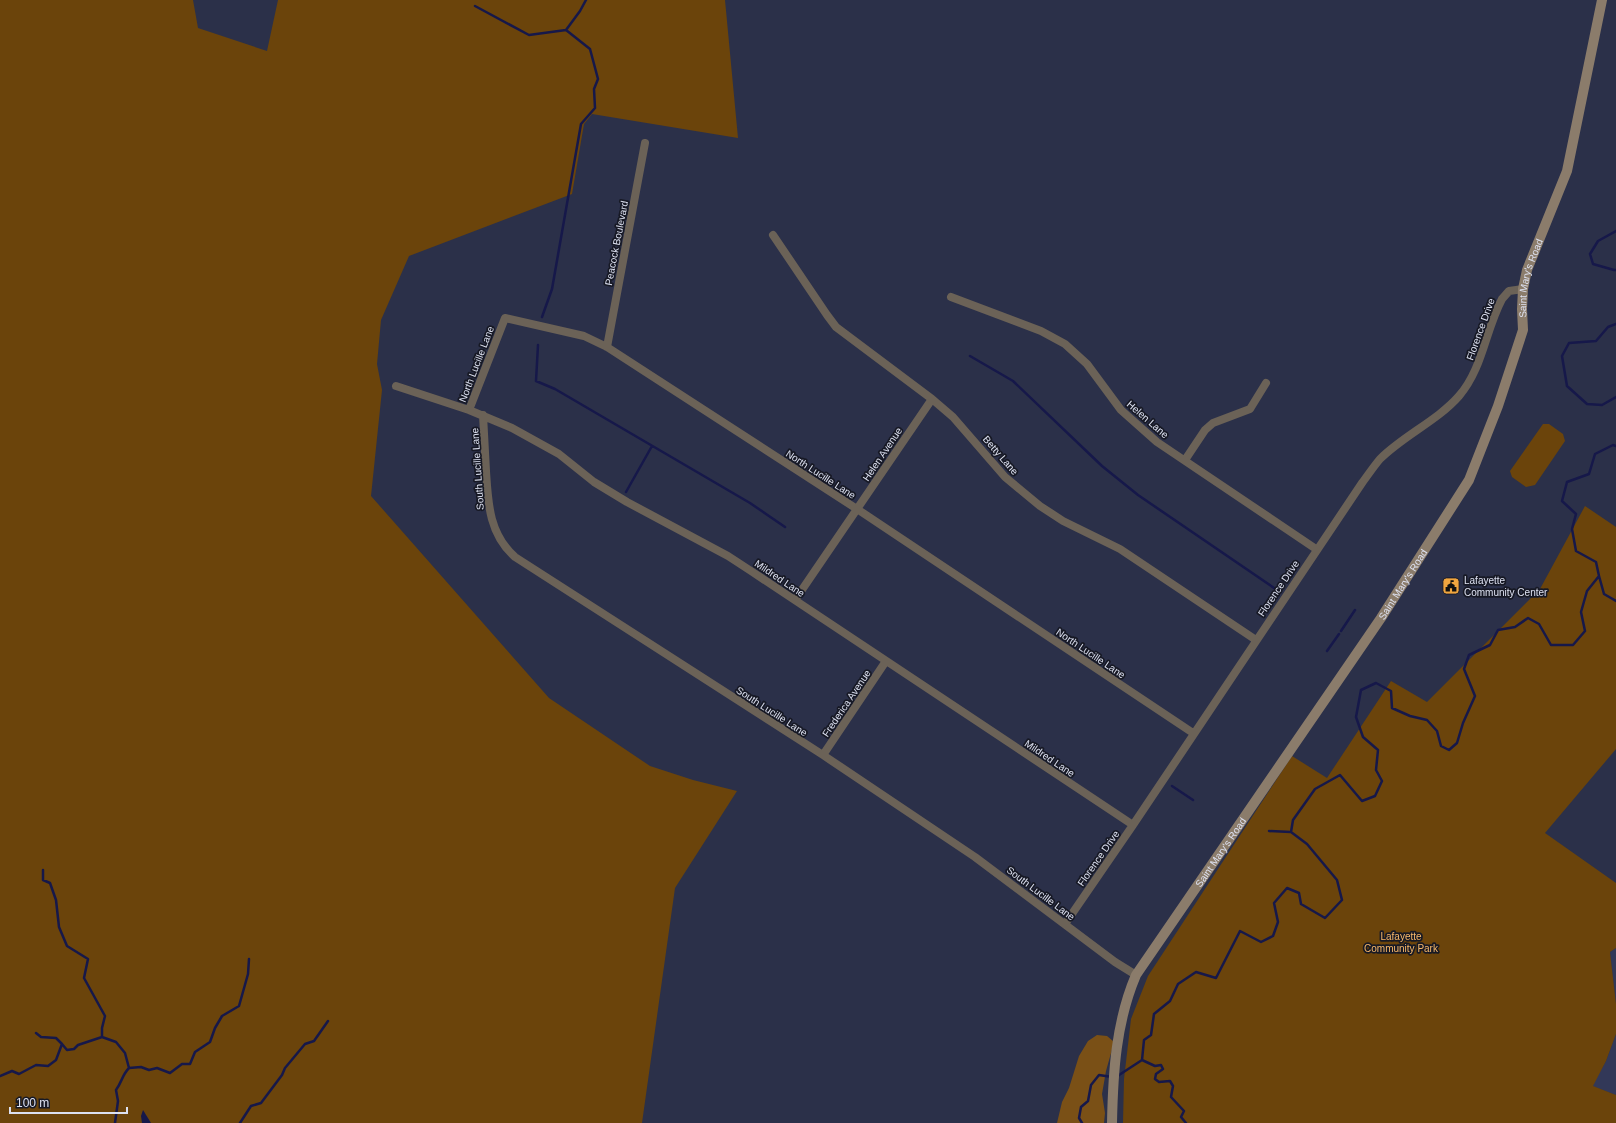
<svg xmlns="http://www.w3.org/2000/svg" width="1616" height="1123" font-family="Helvetica,sans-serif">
<rect width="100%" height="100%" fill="#2b3049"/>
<path fill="#323858" d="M1616,948V1004L1610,952Z
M1616,1034V1095L1592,1086L1606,1061Z"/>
<path fill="#6b440b" d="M0,0H193L198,28L267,51L278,0H725L738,138L592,114L584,124L572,194L409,256L381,320L377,364L382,390L371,496L549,698L650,766L693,780L737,791L675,888L642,1123H0Z
M1543,424H1549L1563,434L1565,441L1535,485L1526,487L1512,477L1510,471Z
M1585,506L1616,527V749L1545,833L1616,883V948L1610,952L1616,1004V1034L1606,1061L1593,1086L1616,1095V1123H1123L1124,1079L1131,1019L1148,976L1292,756L1327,778L1391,681L1427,702L1540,589Z"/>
<path fill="#7a5016" d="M1097,1035L1107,1036L1113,1041V1046L1106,1071L1102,1094L1105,1113L1104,1123H1057L1062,1102L1069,1088L1079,1056L1088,1041Z"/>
<path fill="#16184a" d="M143,1110L151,1123H142L141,1116Z"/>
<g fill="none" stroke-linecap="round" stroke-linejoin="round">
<path stroke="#16184a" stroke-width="2.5" d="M475,6L529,35L566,30L590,49L598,79L594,89L595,108L581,124L552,289L542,317
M566,30L580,11L586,0
M1616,231L1598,241L1590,254L1593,264L1614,270H1616
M1616,324L1608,327L1596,341L1569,343L1562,356L1567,386L1587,404L1602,405L1616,397
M538,345L536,381L555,389L750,503L785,527
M970,356L1013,381L1102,466L1138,495L1277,590
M626,492L652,446
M1599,576L1604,594L1616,601
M1341,631L1355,610
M1327,651L1339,634
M1172,786L1193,800
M1269,831L1291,832
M43,870V880L50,883L56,900L59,927L67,946L88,959L84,978L105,1016L102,1028V1037
M36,1033L41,1037L56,1038L62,1044
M1142,1060L1155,1066L1161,1065L1163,1069L1156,1074L1155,1079L1159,1082L1170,1081L1173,1086L1171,1097L1184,1111L1181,1117L1186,1123
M0,1076L12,1071L19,1074L36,1065L48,1066L56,1060L62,1044L67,1050L74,1049L78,1045L102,1037L116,1042L125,1053L129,1068
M1116,1077L1142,1060L1144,1040L1151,1035L1154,1014L1170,1001L1178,984L1196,972L1216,978L1240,931L1261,942L1273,936L1278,922L1274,903L1287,888L1299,893L1301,904L1325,918L1342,900L1337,880L1307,844L1291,832L1293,820L1315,789L1340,775L1362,801L1375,796L1382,781L1376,770L1378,750L1363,737L1356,717L1361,690L1376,683L1391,691L1392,708L1410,716L1427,720L1437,731L1441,746L1449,750L1457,743L1463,723L1475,696L1464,669L1469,655L1490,645L1498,630L1515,627L1528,618L1539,624L1551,645H1573L1585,631L1581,612L1587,591L1599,576L1596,562L1576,551L1572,529L1576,514L1562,501L1567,482L1589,474L1595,454L1613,445L1616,446
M115,1123L118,1101L116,1090C122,1082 122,1075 129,1068L141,1067L149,1070L157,1068L170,1073L182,1064H190L195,1052L210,1042L215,1028L222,1016L239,1006L248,974L249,959
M240,1123L251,1106L261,1103L282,1075L285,1068L305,1044L314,1041L328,1021
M1082,1123L1079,1118L1081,1107L1088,1101L1091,1085L1099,1075L1112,1077"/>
<path stroke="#6b6257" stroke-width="8" d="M773,235L827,315L836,327L932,399L953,417L1005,477L1040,506L1063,521L1120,549L1256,640
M951,297L1041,331L1065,344L1087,364L1121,410L1157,442L1316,549
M607,347L645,143
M396,386L469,410L512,428L559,454L594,482L627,502L728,556L751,571L1133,825
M469,410L505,318L584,336L607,347L857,509L1193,733
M483,415C484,434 485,453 486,471C488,503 489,534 515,557L823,755L975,857L1115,962L1136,975
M1185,460L1205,430L1213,423L1250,409L1266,383
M795,600L932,399
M823,755L886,661
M1065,924L1133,825L1362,483C1368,475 1374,466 1380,459C1404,435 1437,421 1459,396C1483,368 1485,331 1502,299L1509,291L1523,289"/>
<path stroke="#8b7c6b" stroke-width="10" id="s1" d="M1112,1123C1113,1072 1116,1022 1136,975L1381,618L1469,480L1498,406L1523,330L1522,309L1523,289L1527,270L1567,171L1602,0"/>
</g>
<defs>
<g id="civic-square" transform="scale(0.9)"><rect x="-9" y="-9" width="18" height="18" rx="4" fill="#f1a63f" stroke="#171925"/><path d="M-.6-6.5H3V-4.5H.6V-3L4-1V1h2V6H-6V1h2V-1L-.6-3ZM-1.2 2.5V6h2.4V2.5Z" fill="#111"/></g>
</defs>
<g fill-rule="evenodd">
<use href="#civic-square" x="1451" y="586"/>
</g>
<g text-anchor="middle" stroke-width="3.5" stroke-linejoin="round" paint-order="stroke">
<g font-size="10" fill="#dde1f1" stroke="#171925">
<text transform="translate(616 243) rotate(-79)" y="4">Peacock Boulevard</text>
<text dy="4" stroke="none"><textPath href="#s1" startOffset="960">Saint Mary's Road</textPath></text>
<text transform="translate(1480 329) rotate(-70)" y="4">Florence Drive</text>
<text transform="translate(476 364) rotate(-69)" y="4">North Lucille Lane</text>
<text transform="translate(1148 419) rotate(41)" y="4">Helen Lane</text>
<text transform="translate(882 454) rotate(-56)" y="4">Helen Avenue</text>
<text transform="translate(1001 455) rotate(49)" y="4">Betty Lane</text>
<text transform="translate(477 469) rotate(-94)" y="4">South Lucille Lane</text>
<text transform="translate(821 474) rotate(33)" y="4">North Lucille Lane</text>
<text transform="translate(780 578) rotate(34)" y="4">Mildred Lane</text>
<text dy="4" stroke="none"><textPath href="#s1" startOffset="624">Saint Mary's Road</textPath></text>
<text transform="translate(1278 588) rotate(-56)" y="4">Florence Drive</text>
<text transform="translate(1091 653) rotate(34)" y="4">North Lucille Lane</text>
<text transform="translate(846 703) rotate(-56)" y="4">Frederica Avenue</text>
<text transform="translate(772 711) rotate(33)" y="4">South Lucille Lane</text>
<text transform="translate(1050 758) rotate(34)" y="4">Mildred Lane</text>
<text dy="4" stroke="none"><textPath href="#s1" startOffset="300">Saint Mary's Road</textPath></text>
<text transform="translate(1098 858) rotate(-55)" y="4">Florence Drive</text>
<text transform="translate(1041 893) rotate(37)" y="4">South Lucille Lane</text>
</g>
<g font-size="10" fill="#dde1f1" stroke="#171925" text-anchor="start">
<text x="1464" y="584">Lafayette<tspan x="1464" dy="12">Community Center</tspan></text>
</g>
<g font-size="10" fill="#f7b86a" stroke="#171925">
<text x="1401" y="940">Lafayette<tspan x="1401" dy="12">Community Park</tspan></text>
</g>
</g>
<path d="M10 1107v6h117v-6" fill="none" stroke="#dde1f1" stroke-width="2"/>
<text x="16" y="1107" font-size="12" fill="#dde1f1" stroke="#171925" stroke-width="3" paint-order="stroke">100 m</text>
</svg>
